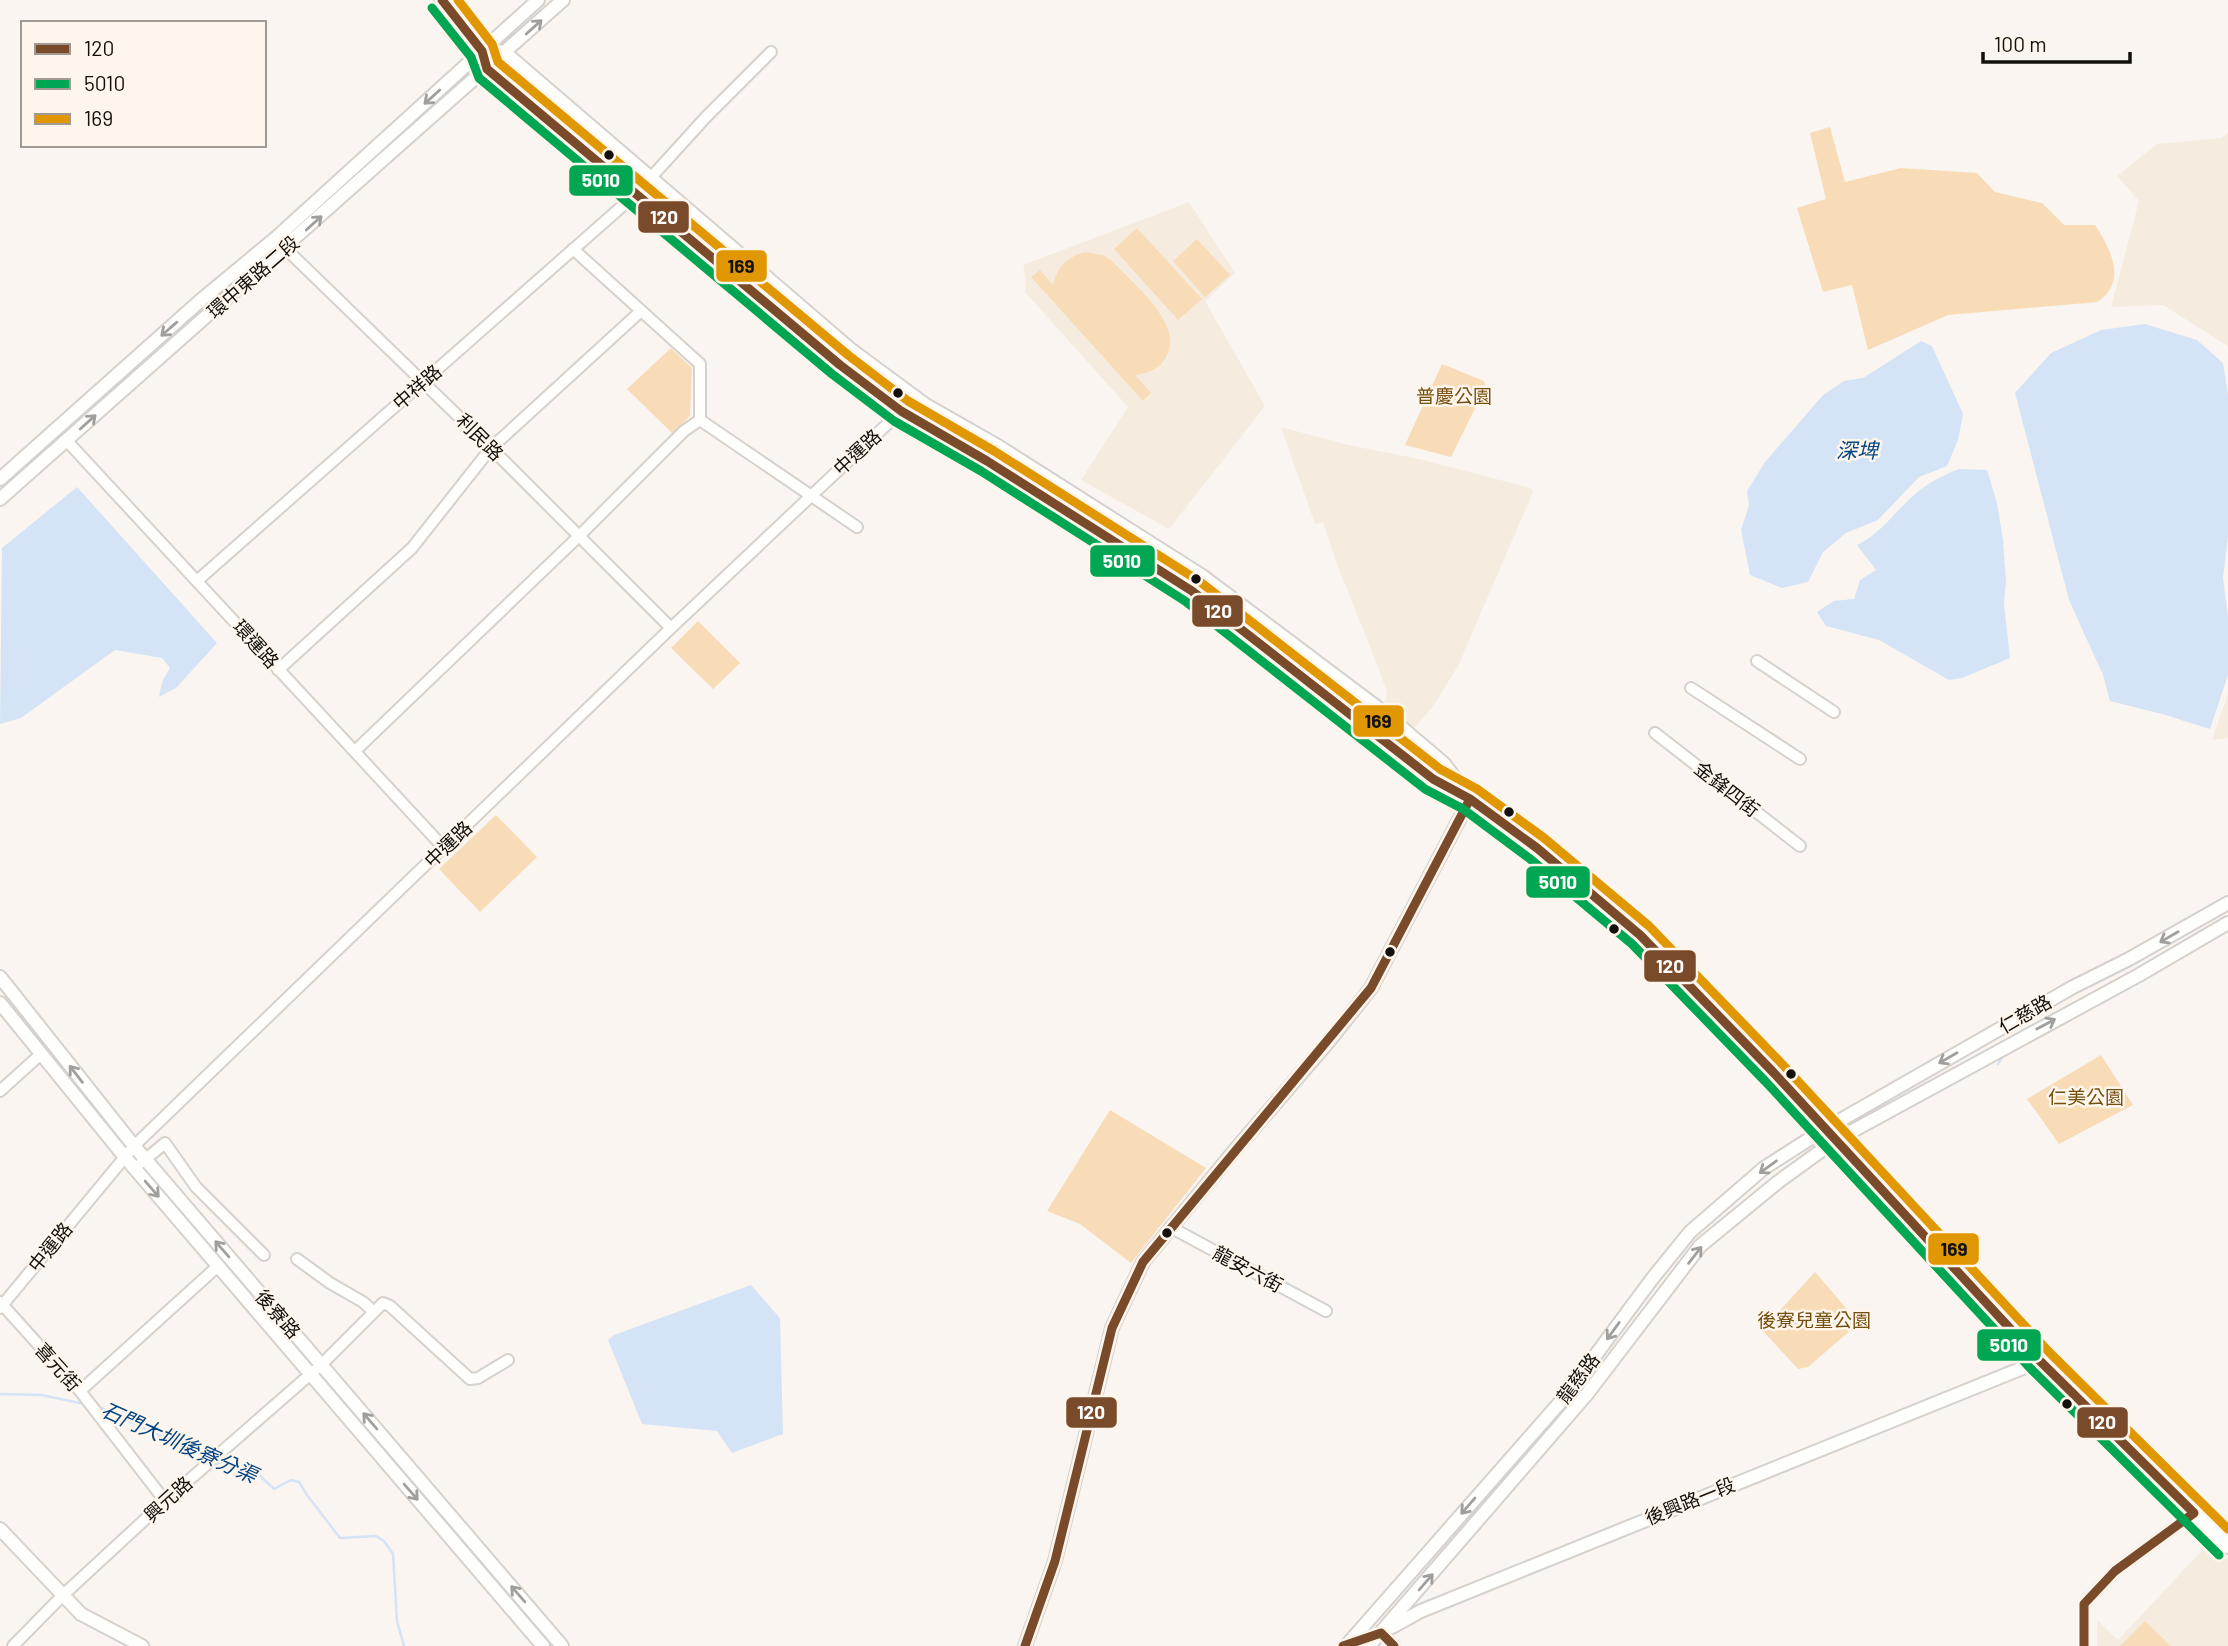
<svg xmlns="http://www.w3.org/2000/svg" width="2228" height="1646" font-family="Barlow,'Noto Sans TC',sans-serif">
<rect width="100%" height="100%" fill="#faf5f0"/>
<path fill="#f5ecdf" d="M2228,133V346L2163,305L2111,307L2139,201L2117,176L2157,144L2221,138Z
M1189,202L1235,273L1205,301L1265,406L1169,529L1081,480L1128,407L1025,292L1026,282L1023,265Z
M1281,427L1348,445L1419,459L1531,488L1533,492L1458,666L1432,708L1414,728L1383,703L1387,698L1386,689L1375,659L1338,567L1323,522L1315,524Z
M2228,693V738L2212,740Z
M2210,1542L2228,1559V1646H2097V1620L2118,1640Z"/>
<path fill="#f8dcb8" d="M1830,127L1845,182L1901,168L1977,173L1995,192L2042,203L2064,225H2095C2111,249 2128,283 2097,302L1948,315L1868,350L1852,285L1823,292L1797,208L1826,199L1810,133Z
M1137,228L1202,299L1178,320L1114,249Z
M1197,239L1230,275L1205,297L1173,261Z
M1085,252L1103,255L1111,260C1131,282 1186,325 1166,357C1159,370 1148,373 1135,375L1151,393L1143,401L1031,277L1040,270L1053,285C1057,267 1067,257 1085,252Z
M671,348L692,368L690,416L673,434L627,389Z
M1442,364L1484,381L1486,386L1451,457L1405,445Z
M698,621L740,663L713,689L671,648Z
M496,815L537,857L480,912L439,869Z
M2101,1055L2133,1105L2059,1144L2027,1099Z
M1110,1110L1206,1168L1131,1263L1080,1224L1047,1211Z
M1815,1272L1859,1323L1808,1367L1798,1369L1762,1330Z
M2145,1621L2171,1646H2120Z"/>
<path fill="#d4e4f6" d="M2145,324L2197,340L2223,363L2228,395V536L2223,578L2228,617V675L2210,729L2162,714L2110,701L2103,675L2069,600L2015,393L2051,353L2101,330Z
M1921,341L1932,346L1963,414L1958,440L1947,466L1919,477L1878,520L1846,533L1823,552L1808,582L1782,588L1750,575L1741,530L1749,505L1747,491L1765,462L1823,395L1844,381L1863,378Z
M1959,469L1987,470L1997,503L2003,540L2006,581L2004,604L2010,658L1962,678L1949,680L1879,640L1826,626L1817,612L1834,601L1854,599L1860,580L1876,570L1857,545C1882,533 1894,512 1915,494C1928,483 1943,475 1959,469Z
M77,487L217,643L176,688L159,697L162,682L170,668L162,658L115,650L21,718L0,724L2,548Z
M751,1285L780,1318L783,1434L732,1453L717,1431L642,1424L608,1340L614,1335Z"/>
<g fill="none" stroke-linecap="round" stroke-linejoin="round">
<path stroke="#d4e4f6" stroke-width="2.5" d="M1998,1064L2003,1056
M0,1394L41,1395L85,1404
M95,1405L184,1447L211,1456
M216,1460L225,1466L257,1473L274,1489L291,1480L299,1482L307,1495L340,1538L376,1536L384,1541L393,1554L397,1621L404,1646"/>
<g stroke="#d5d1cd" stroke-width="14">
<path id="minor" d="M285,248L491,448L671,628
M573,249L700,364V420L857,527
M67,441L444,848
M198,580L636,194L706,117L771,52
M1757,661L1834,712
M278,670L412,548L491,448L641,311
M1691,688L1800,759
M1655,733L1800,846
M356,750L579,536L684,431L700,420
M0,1091L41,1054
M141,1163L165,1143L196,1187L264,1255
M1170,1227L1326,1311
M297,1259L330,1283L363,1302L374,1312
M0,1302L80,1391L165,1501
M0,1308L134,1146L671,628L915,398
M80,1391L218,1266
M1381,1633L1394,1646
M13,1646L62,1596L165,1501L321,1365L383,1303L390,1306L470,1379L478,1378L508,1360
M2084,1646V1604L2115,1571L2194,1513"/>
</g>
<g stroke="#d5d1cd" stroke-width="16">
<path id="tertiary" d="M0,479L201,300L277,237L538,0
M0,499L563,0
M0,977L134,1146L562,1646
M0,1003L124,1156L543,1646
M0,1529L81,1614L142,1646
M1392,1627L1421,1611L2040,1361
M1025,1646L1055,1561L1112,1328L1143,1262L1235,1150L1329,1041L1371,988L1470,799
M1346,1646L1563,1399L1652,1279L1690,1232L1764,1168L1825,1129L2073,987L2129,959L2228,903
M1369,1646L1587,1394L1700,1246L1778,1182L1836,1140L2139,975L2228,923"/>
</g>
<g stroke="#d5d1cd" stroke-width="18">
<path id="secondary" d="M442,0L482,51L487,69L840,365L901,411L987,461L1192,591L1433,779L1470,799L1537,848L1640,935L1774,1073L2040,1361L2228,1546
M482,51L504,53L851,351L924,405L996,446L1202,577L1383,713L1443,764L1465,793"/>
</g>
<use href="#minor" stroke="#fefefd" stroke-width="10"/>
<use href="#tertiary" stroke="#fefefd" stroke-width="12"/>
<use href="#secondary" stroke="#fefefd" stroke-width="14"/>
<g stroke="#fef6ec" stroke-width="14">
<path id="bus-1" d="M442,0L482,51L487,69L840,365L901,411L987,461L1192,591L1433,779L1470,799L1537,848L1640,935L1774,1073L2040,1361L2194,1513L2115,1571L2084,1604V1646
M1025,1646L1055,1561L1112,1328L1143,1262L1371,988L1470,799
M1343,1646L1381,1633L1394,1646"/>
</g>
<g stroke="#fef6ec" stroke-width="14">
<path id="bus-2" d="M432,8L471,57L479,78L832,374L894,421L981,471L1185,601L1425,789L1463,809L1529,858L1632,944L1765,1081L2031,1369L2219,1555"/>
</g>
<g stroke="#fef6ec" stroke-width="14">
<path id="bus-3" d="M458,0L492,44L498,62L848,355L908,401L994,451L1199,581L1440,769L1477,789L1544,838L1649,926L1783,1065L2049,1352L2228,1529"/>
</g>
<use href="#bus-1" stroke="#7a4b2a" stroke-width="9"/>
<use href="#bus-2" stroke="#00a651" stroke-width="9"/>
<use href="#bus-3" stroke="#e09701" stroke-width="9"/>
</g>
<defs><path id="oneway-shaft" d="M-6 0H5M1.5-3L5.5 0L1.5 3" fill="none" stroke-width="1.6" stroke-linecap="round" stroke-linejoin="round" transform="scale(1.75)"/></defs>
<g stroke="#a09f9d">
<use href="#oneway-shaft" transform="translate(534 27) rotate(-42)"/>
<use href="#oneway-shaft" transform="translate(432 97) rotate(138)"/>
<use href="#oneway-shaft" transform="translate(314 223) rotate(-42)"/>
<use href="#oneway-shaft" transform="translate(169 329) rotate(139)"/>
<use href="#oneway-shaft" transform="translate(88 422) rotate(-42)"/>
<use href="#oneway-shaft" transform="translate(2169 937) rotate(150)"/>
<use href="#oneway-shaft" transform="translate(2046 1024) rotate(-28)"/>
<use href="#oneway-shaft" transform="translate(1948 1058) rotate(150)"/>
<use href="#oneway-shaft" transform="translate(76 1074) rotate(-128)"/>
<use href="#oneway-shaft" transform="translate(1768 1167) rotate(144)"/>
<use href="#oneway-shaft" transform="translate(152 1189) rotate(49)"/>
<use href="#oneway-shaft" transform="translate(222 1249) rotate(-131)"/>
<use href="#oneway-shaft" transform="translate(1695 1255) rotate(-52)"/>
<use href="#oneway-shaft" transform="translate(1613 1331) rotate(126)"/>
<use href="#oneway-shaft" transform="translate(370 1421) rotate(-131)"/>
<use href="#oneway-shaft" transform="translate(411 1492) rotate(49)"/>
<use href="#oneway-shaft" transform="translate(1468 1506) rotate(131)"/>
<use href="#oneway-shaft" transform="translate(1426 1582) rotate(-49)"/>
<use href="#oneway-shaft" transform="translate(518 1594) rotate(-131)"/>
</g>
<g fill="#13100c" stroke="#fef6ec" stroke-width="2.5">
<circle cx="609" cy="155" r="6"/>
<circle cx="898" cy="393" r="6"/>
<circle cx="1196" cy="579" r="6"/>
<circle cx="1509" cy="812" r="6"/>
<circle cx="1614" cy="929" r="6"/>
<circle cx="1390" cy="952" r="6"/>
<circle cx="1791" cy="1074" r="6"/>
<circle cx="1167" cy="1233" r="6"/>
<circle cx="2067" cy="1404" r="6"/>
</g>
<g text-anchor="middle" stroke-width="5" stroke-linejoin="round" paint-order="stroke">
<g font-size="19" fill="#13100c" stroke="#fef6ec">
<text transform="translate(253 277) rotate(-41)" y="7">環中東路二段</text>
<text transform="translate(417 387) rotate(-41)" y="7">中祥路</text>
<text transform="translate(480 437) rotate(45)" y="7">利民路</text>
<text transform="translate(857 452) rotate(-43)" y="7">中運路</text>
<text transform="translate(256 644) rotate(48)" y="7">環運路</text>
<text transform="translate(1727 789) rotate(38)" y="7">金鋒四街</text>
<text transform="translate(448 844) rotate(-44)" y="7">中運路</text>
<text transform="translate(2025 1014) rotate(-30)" y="7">仁慈路</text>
<text transform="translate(50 1247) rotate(-51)" y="7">中運路</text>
<text transform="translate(1248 1269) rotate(28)" y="7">龍安六街</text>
<text transform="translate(278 1314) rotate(49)" y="7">後寮路</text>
<text transform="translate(58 1367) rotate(48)" y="7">喜元街</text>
<text transform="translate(1578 1378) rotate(-53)" y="7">龍慈路</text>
<text transform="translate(168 1499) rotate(-42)" y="7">興元路</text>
<text transform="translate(1690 1501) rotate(-22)" y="7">後興路一段</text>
</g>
<g font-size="19" fill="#744e0f" stroke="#fef6ec">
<text x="1454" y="403">普慶公園</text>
<text x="2086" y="1104">仁美公園</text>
<text x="1814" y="1327">後寮兒童公園</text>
</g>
<g font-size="21" font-style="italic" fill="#054584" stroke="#fef6ec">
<text x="1857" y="458">深埤</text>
<text transform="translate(179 1443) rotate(24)" y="7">石門大圳後寮分渠</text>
</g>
</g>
<g stroke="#fef6ec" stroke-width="2.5">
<rect x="568" y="164" width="66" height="33" rx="7" fill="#00a651"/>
<rect x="637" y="200" width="53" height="34" rx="7" fill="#7a4b2a"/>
<rect x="715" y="249" width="53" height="34" rx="7" fill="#e09701"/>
<rect x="1089" y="544" width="67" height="34" rx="7" fill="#00a651"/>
<rect x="1191" y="594" width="53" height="34" rx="7" fill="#7a4b2a"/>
<rect x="1352" y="704" width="53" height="34" rx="7" fill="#e09701"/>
<rect x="1525" y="865" width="66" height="34" rx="7" fill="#00a651"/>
<rect x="1643" y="949" width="54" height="34" rx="7" fill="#7a4b2a"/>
<rect x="1927" y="1232" width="53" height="34" rx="7" fill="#e09701"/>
<rect x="1976" y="1328" width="66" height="34" rx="7" fill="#00a651"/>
<rect x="1065" y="1396" width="53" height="33" rx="7" fill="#7a4b2a"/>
<rect x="2076" y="1406" width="53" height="33" rx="7" fill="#7a4b2a"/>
</g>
<g font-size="19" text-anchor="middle" font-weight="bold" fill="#fff">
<text x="601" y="187">5010</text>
<text x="664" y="224">120</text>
<text x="1122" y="568">5010</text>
<text x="1218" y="618">120</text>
<text x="1558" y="889">5010</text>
<text x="1670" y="973">120</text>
<text x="2009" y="1352">5010</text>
<text x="1091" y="1419">120</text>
<text x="2102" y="1429">120</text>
</g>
<g font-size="19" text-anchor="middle" font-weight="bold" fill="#111">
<text x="741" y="273">169</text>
<text x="1378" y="728">169</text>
<text x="1954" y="1256">169</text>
</g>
<rect x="21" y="21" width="245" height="126" fill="#fef6ec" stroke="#a09a92" stroke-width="2"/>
<rect x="35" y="44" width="35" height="10" fill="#7a4b2a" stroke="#a09a92" stroke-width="2"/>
<text x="84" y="56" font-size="21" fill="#13100c">120</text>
<rect x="35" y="79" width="35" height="10" fill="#00a651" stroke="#a09a92" stroke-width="2"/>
<text x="84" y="91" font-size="21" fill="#13100c">5010</text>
<rect x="35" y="114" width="35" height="10" fill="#e09701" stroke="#a09a92" stroke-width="2"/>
<text x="84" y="126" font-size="21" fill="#13100c">169</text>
<path d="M1983 52v10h147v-10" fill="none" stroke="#13100c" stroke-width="3.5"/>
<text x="1994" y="52" font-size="21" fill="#13100c" stroke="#fef6ec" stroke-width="5" paint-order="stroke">100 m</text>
</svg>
